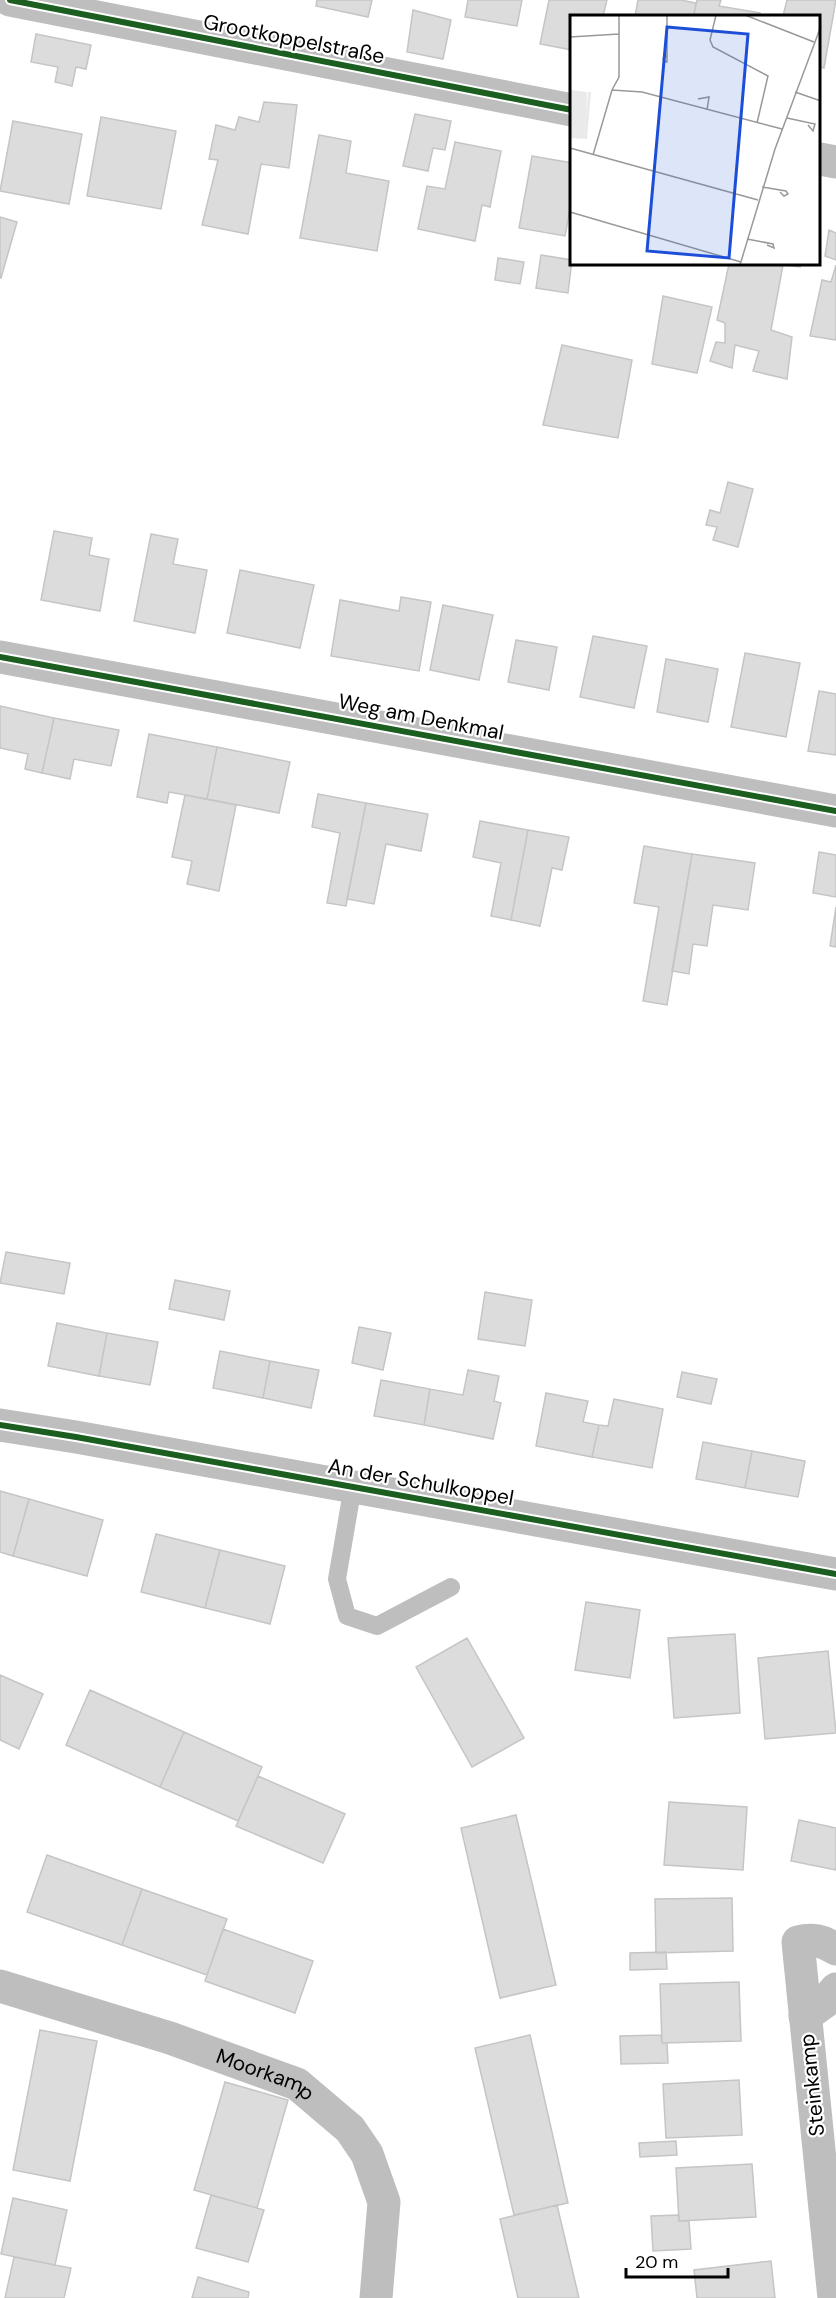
<svg xmlns="http://www.w3.org/2000/svg" width="836" height="2298" font-family="'DM Sans',sans-serif">
<rect width="100%" height="100%" fill="#fff"/>
<path fill="#dcdcdc" stroke="#c5c5c5" stroke-width="1.5" d="M317,0H372L368,17L316,6Z
M468,0H522L517,26L465,17Z
M549,0H607L603,16H572V50L540,44Z
M638,0H681L696,3L694,16H635Z
M697,0H721L719,6L760,13V16H703L694,14Z
M787,0H836L824,68L820,67V16H783Z
M413,10L451,20L443,59L407,52Z
M36,34L91,45L86,69L76,67L72,86L55,82L58,67L31,62Z
M264,102L297,105L289,168L261,164L248,234L202,225L218,160L209,159L216,125L235,130L239,117L259,122Z
M415,114L451,121L445,150L433,148L428,171L403,166Z
M101,117L176,131L161,209L87,196Z
M13,121L82,134L69,204L0,191Z
M319,135L351,141L346,173L389,181L377,251L300,238Z
M455,142L501,151L490,207L482,205L475,241L418,229L427,186L445,189Z
M532,156L572,163V199L565,236L519,228Z
M0,217L17,222L1,278H0Z
M829,230L836,233V260L825,256Z
M541,255L572,260L568,293L536,288Z
M498,258L524,262L520,284L495,280Z
M729,264H800V267L783,265L771,330L792,337L787,379L753,371L759,351L735,345L732,368L710,361L716,342L725,343V323L717,320Z
M836,265V340L810,336L822,280L831,282Z
M663,296L712,307L697,373L652,364Z
M562,345L632,360L618,438L543,425Z
M728,482L753,489L738,547L713,540L717,527L706,525L710,510L720,513Z
M54,531L92,538L89,555L109,559L100,611L41,600Z
M151,534L178,539L173,564L207,570L195,633L134,621Z
M240,570L314,585L300,648L227,633Z
M401,597L431,602L419,671L331,656L340,600L399,611Z
M443,605L493,615L479,680L430,670Z
M593,636L647,646L634,708L580,697Z
M516,640L557,647L549,690L508,682Z
M745,653L800,663L786,737L731,727Z
M666,659L718,669L708,722L657,712Z
M819,691L836,694V755L808,751Z
M0,706L54,718L42,773L25,769L28,754L0,748Z
M54,718L119,730L111,766L74,759L70,779L42,773Z
M149,734L217,747L207,799L169,792L167,803L137,797Z
M217,747L290,762L279,813L207,799Z
M318,794L366,803L346,906L327,903L340,833L312,827Z
M185,795L236,805L219,891L187,884L192,861L172,857Z
M366,803L428,814L421,851L386,844L374,904L347,899Z
M480,821L528,830L511,920L491,916L501,863L473,857Z
M528,830L569,837L562,870L552,868L540,926L511,920Z
M644,846L692,854L667,1005L643,1001L659,907L634,903Z
M819,852L836,855V897L813,893Z
M692,854L755,863L748,910L713,905L707,946L693,944L689,974L672,971Z
M836,907V947L830,946Z
M6,1252L70,1263L64,1294L0,1283Z
M175,1280L230,1291L224,1320L169,1309Z
M485,1292L532,1300L525,1346L478,1339Z
M57,1323L107,1333L99,1376L48,1366Z
M359,1327L391,1333L383,1370L352,1363Z
M107,1333L158,1342L150,1385L99,1376Z
M220,1351L270,1361L263,1398L213,1388Z
M270,1361L319,1370L311,1408L263,1398Z
M468,1370L499,1376L494,1401L501,1403L493,1439L424,1425L430,1389L463,1395Z
M682,1372L717,1379L711,1404L677,1397Z
M381,1380L430,1389L424,1425L374,1416Z
M546,1393L588,1401L583,1422L599,1425L592,1457L536,1446Z
M614,1399L663,1409L652,1468L592,1457L599,1425L608,1426Z
M703,1442L752,1451L745,1488L696,1479Z
M752,1451L805,1461L798,1497L745,1488Z
M0,1491L29,1499L13,1556L0,1552Z
M29,1499L103,1520L87,1576L13,1556Z
M156,1534L220,1550L205,1608L141,1592Z
M220,1550L285,1566L270,1624L205,1608Z
M586,1602L640,1610L630,1678L575,1670Z
M735,1634L740,1713L674,1718L668,1638Z
M467,1638L524,1738L472,1767L416,1667Z
M828,1651L836,1733L765,1739L758,1658Z
M0,1675L43,1694L19,1749L0,1740Z
M90,1690L184,1732L160,1787L66,1745Z
M184,1732L262,1767L238,1821L160,1787Z
M258,1776L345,1814L323,1863L236,1826Z
M669,1802L747,1807L743,1870L664,1865Z
M516,1815L556,1985L500,1998L461,1828Z
M799,1820L836,1828V1870L791,1861Z
M47,1855L142,1889L122,1945L27,1912Z
M142,1889L227,1919L207,1975L122,1945Z
M732,1898L733,1951L656,1953L655,1899Z
M223,1929L313,1961L295,2013L205,1981Z
M666,1952L667,1969L630,1970V1953Z
M739,1982L741,2041L662,2043L660,1984Z
M40,2030L97,2041L70,2181L13,2170Z
M530,2035L568,2203L514,2215L475,2048Z
M661,2035L662,2043H667L668,2063L621,2064L620,2036Z
M739,2080L742,2135L666,2138L663,2084Z
M225,2082L288,2100L257,2208L194,2190Z
M676,2141L677,2155L640,2157L639,2143Z
M752,2164L756,2217L679,2221L676,2168Z
M211,2195L264,2210L248,2262L196,2248Z
M13,2198L67,2210L55,2265L1,2254Z
M557,2205L579,2298H518L500,2219Z
M679,2215V2221H689L691,2249L653,2251L651,2216Z
M14,2257L71,2268L64,2298H5Z
M771,2261L775,2298H697L694,2270Z
M198,2277L249,2292L248,2298H192Z"/>
<g fill="none" stroke-linecap="round" stroke-linejoin="round">
<path stroke="#bebebe" stroke-width="18" d="M353,1486L337,1579L347,1616L377,1626L451,1587"/>
<g stroke="#bebebe" stroke-width="33">
<path d="M10,0L572,110"/>
<path d="M820,159L836,162"/>
<path d="M0,657L836,811"/>
<path d="M0,1425L76,1437L836,1574"/>
<path id="s1" d="M0,1986L170,2038L297,2084L350,2129L367,2154L384,2202L376,2298"/>
<path d="M805,2016L826,2001L836,1989"/>
<path d="M834,2298L798,1942C813,1938 823,1941 836,1949"/>
</g>
<g stroke="#fff" stroke-width="10">
<path id="cycleway" d="M10,0L572,110
M0,657L836,811
M0,1425L76,1437L836,1574"/>
</g>
<use href="#cycleway" stroke="#1b5e20" stroke-width="6"/>
</g>
<g text-anchor="middle" stroke-width="4.5" stroke-linejoin="round" paint-order="stroke">
<g font-size="21" fill="#000" stroke="#fff">
<text transform="translate(294 39) rotate(11)" y="7">Grootkoppelstraße</text>
<text transform="translate(421 717) rotate(11)" y="7">Weg am Denkmal</text>
<text transform="translate(421 1482) rotate(10)" y="7">An der Schulkoppel</text>
<text dy="7" stroke="none"><textPath href="#s1" startOffset="280">Moorkamp</textPath></text>
<text transform="translate(812 2085) rotate(-96)" y="7">Steinkamp</text>
</g>
</g>
<g transform="translate(570 15)">
<rect width="250" height="250" fill="#fff"/>
<path d="M0,75L17,77L16,103L18,77H21L17,124L0,123Z" fill="#eaeaea"/>
<path fill="none" stroke="#999" stroke-width="1.5" d="M97,0V47H96L93,44L97,40M146,0L140,25L143,32L198,61L187,108M175,0L244,27M0,22L49,19M42,75L72,77L212,114M225,77L251,86M128,84L139,82L137,95M217,103L245,109L243,116L238,110M0,133L188,185M23,140L42,75L49,62V0M192,172L216,176L218,179L214,181L210,177M0,197L171,247M177,224L203,229L204,233L197,230M170,250L205,134L251,11"/>
<path fill="#1d4ed8" fill-opacity="0.15" stroke="#1d4ed8" stroke-width="3" d="M97,12L178,19L159,243L77,236Z"/>
<rect width="250" height="250" fill="none" stroke="#000" stroke-width="3"/>
</g>
<path d="M626 2268v9h102v-9" fill="none" stroke="#000000" stroke-width="3"/>
<text x="635" y="2268" font-size="18" fill="#000000" stroke="#ffffff" stroke-width="4.5" paint-order="stroke">20 m</text>
</svg>
